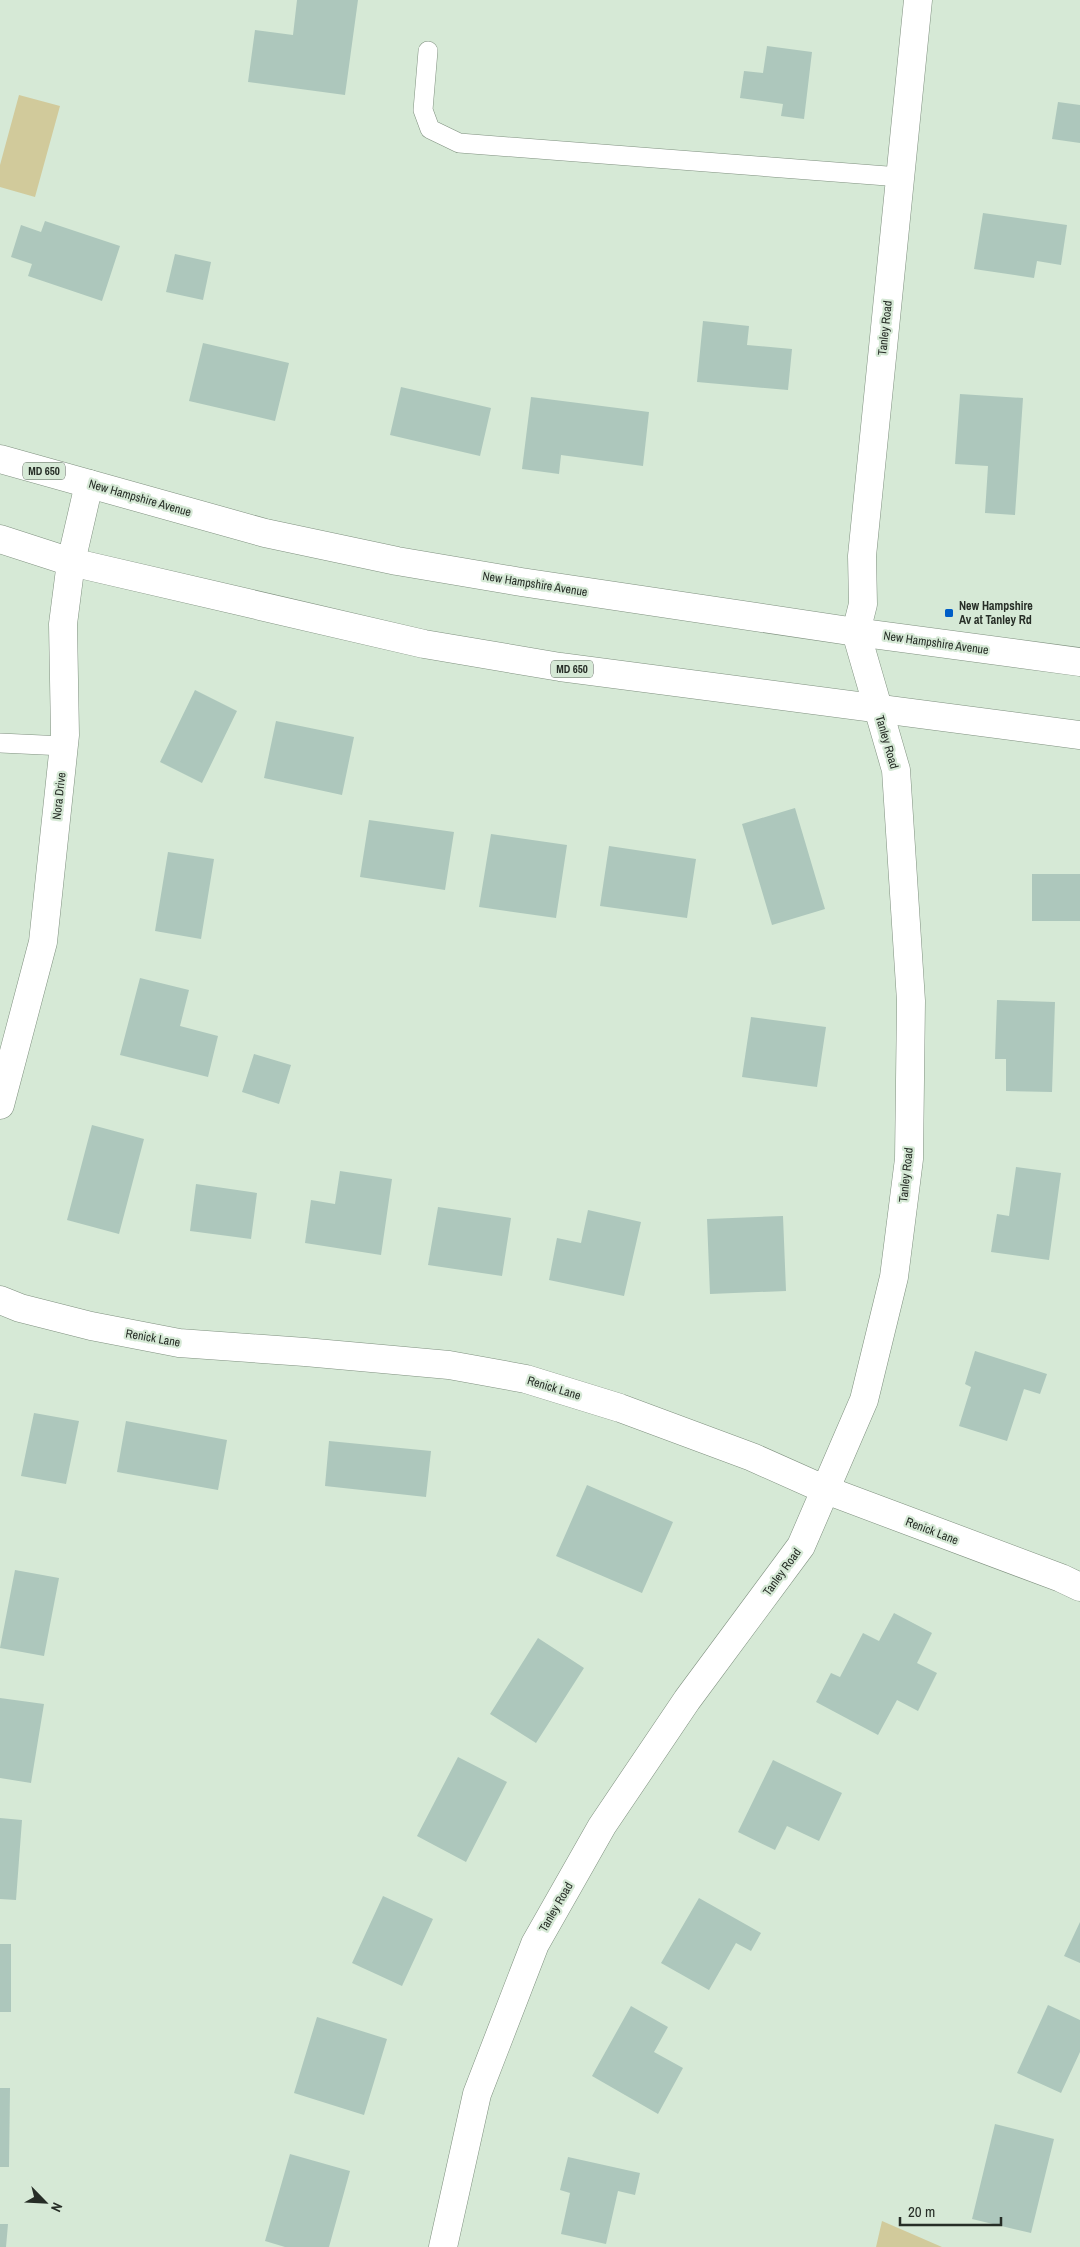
<svg xmlns="http://www.w3.org/2000/svg" width="1080" height="2247" font-family="'Archivo Narrow',sans-serif">
<rect width="100%" height="100%" fill="#d6e9d6"/>
<path fill="#d1ca9b" d="M19,95L60,106L35,197L0,187V165Z
M882,2221L942,2247H876Z"/>
<path fill="#adc7bc" d="M297,0H358L345,95L248,82L255,30L293,35Z
M767,46L812,52L804,119L781,116L783,104L740,98L744,71L763,73Z
M1058,102L1080,105V143L1052,139Z
M983,213L1067,225L1061,265L1037,261L1034,278L974,269Z
M45,221L120,246L102,301L28,276L32,264L11,257L21,225L41,232Z
M175,254L211,262L203,300L166,292Z
M703,321L749,326L747,345L792,349L788,390L697,382Z
M203,343L289,363L275,421L189,401Z
M401,387L491,408L480,456L390,435Z
M960,394L1023,398L1015,515L985,513L988,466L955,464Z
M531,397L649,412L643,466L561,455L559,474L522,469Z
M195,690L237,711L202,783L160,762Z
M276,721L354,737L342,795L264,778Z
M795,808L825,909L772,925L742,824Z
M369,820L454,832L445,890L360,877Z
M491,834L567,845L556,918L479,907Z
M609,846L696,859L687,918L600,906Z
M168,852L214,859L201,939L155,931Z
M1032,874H1080V921H1032Z
M140,978L189,990L180,1026L218,1036L208,1077L120,1055Z
M997,1000L1055,1002L1052,1092L1006,1091V1059H995Z
M751,1017L826,1027L817,1087L742,1077Z
M254,1054L291,1065L279,1104L242,1092Z
M92,1125L144,1139L119,1234L67,1220Z
M1016,1167L1061,1173L1049,1260L991,1252L997,1214L1009,1216Z
M340,1171L392,1179L381,1255L305,1243L311,1200L335,1204Z
M196,1184L257,1193L251,1239L190,1231Z
M438,1207L511,1218L502,1276L428,1265Z
M588,1210L641,1222L624,1296L549,1280L557,1238L581,1243Z
M783,1216L786,1291L710,1294L707,1219Z
M975,1351L1047,1374L1040,1394L1024,1389L1007,1441L959,1426L971,1387L965,1384Z
M34,1413L79,1421L66,1484L21,1476Z
M126,1421L227,1440L218,1490L117,1472Z
M329,1441L431,1451L426,1497L325,1486Z
M587,1485L673,1522L642,1593L556,1556Z
M15,1570L59,1578L44,1656L0,1648Z
M894,1613L932,1633L917,1663L937,1673L918,1711L897,1700L878,1735L816,1702L831,1673L840,1677L863,1633L879,1641Z
M538,1638L584,1668L536,1743L490,1714Z
M0,1698L44,1704L31,1783L0,1778Z
M458,1757L507,1782L466,1862L417,1836Z
M773,1760L842,1793L819,1841L787,1826L775,1850L738,1832Z
M0,1818L22,1820L16,1900L0,1899Z
M383,1896L433,1919L402,1986L352,1963Z
M699,1898L761,1933L751,1951L736,1943L709,1990L661,1963Z
M1080,1922V1963L1064,1956Z
M0,1944H11V2012H0Z
M1048,2005L1080,2020V2052L1061,2093L1017,2073Z
M631,2006L668,2027L654,2052L683,2068L658,2114L592,2076Z
M317,2017L387,2039L364,2115L294,2093Z
M0,2088H10L9,2167H0Z
M995,2124L1054,2139L1031,2233L972,2219Z
M290,2154L350,2171L329,2247H285L265,2241Z
M568,2157L640,2173L635,2195L618,2191L606,2244L561,2234L570,2193L560,2190Z
M0,2224H8L6,2247H0Z"/>
<g fill="none" stroke-linecap="round" stroke-linejoin="round">
<g stroke="#7f907f" stroke-width="20">
<path id="service" d="M428,51L423,110L430,129L459,143L900,177
M0,743L64,746"/>
</g>
<g stroke="#7f907f" stroke-width="29">
<path id="minor" d="M0,1105L43,942L65,735L63,624L71,562L89,484
M0,1300L20,1308L91,1326L179,1343L305,1352L449,1365L526,1379L620,1408L752,1457L826,1490L1061,1578L1080,1587
M443,2247L477,2094L535,1944L602,1826L687,1700L801,1546L864,1400L894,1277L909,1159L911,1001L896,770L856,632L863,604L862,556L918,0"/>
</g>
<g stroke="#7f907f" stroke-width="29">
<path id="primary" d="M0,459L265,533L397,561L521,582L856,632L1080,662
M0,539L71,562L424,644L560,667L1080,735"/>
</g>
<use href="#service" stroke="#fff" stroke-width="19"/>
<use href="#minor" stroke="#fff" stroke-width="28"/>
<use href="#primary" stroke="#fff" stroke-width="28"/>
</g>
<rect fill="#005ec7" stroke="#d6e9d6" stroke-width="2" x="944" y="608" width="10" height="10" rx="2.5"/>
<g text-anchor="middle" stroke-width="4.5" stroke-linejoin="round" paint-order="stroke">
<g fill="#d6e9d6" stroke="#5b655b" stroke-width="1">
<rect x="23" y="462.5" width="42" height="17" rx="4"/>
<rect x="551" y="660.5" width="42" height="17" rx="4"/>
</g>
<g font-size="11" font-weight="bold" fill="#262d26">
<text x="44" y="475">MD 650</text>
<text x="572" y="673">MD 650</text>
</g>
<g font-size="12" fill="#262d26" stroke="#d6e9d6">
<text transform="translate(885 328) rotate(-84)" y="4">Tanley Road</text>
<text transform="translate(140 498) rotate(16)" y="4">New Hampshire Avenue</text>
<text transform="translate(535 584) rotate(9)" y="4">New Hampshire Avenue</text>
<text transform="translate(936 643) rotate(8)" y="4">New Hampshire Avenue</text>
<text transform="translate(887 742) rotate(74)" y="4">Tanley Road</text>
<text transform="translate(59 796) rotate(-84)" y="4">Nora Drive</text>
<text transform="translate(906 1175) rotate(-84)" y="4">Tanley Road</text>
<text transform="translate(153 1338) rotate(10)" y="4">Renick Lane</text>
<text transform="translate(554 1388) rotate(17)" y="4">Renick Lane</text>
<text transform="translate(932 1531) rotate(21)" y="4">Renick Lane</text>
<text transform="translate(782 1572) rotate(-54)" y="4">Tanley Road</text>
<text transform="translate(556 1907) rotate(-60)" y="4">Tanley Road</text>
</g>
<g font-size="12" font-weight="bold" fill="#262d26" stroke="#d6e9d6" text-anchor="start">
<text x="959" y="610">New Hampshire<tspan x="959" dy="14">Av at Tanley Rd</tspan></text>
</g>
</g>
<g transform="translate(45 2202) rotate(114)" stroke="#d6e9d6" stroke-width="4" paint-order="stroke">
<path d="M0-4L9 19L0 12L-9 19Z" fill="#262d26"/>
<text y="-8" font-size="14" font-weight="bold" text-anchor="middle" fill="#262d26">N</text>
</g>
<path d="M900 2217v8h101v-8" fill="none" stroke="#262d26" stroke-width="2.5"/>
<text x="908" y="2217" font-size="15" fill="#262d26" stroke="#d6e9d6" stroke-width="4" paint-order="stroke">20 m</text>
</svg>
